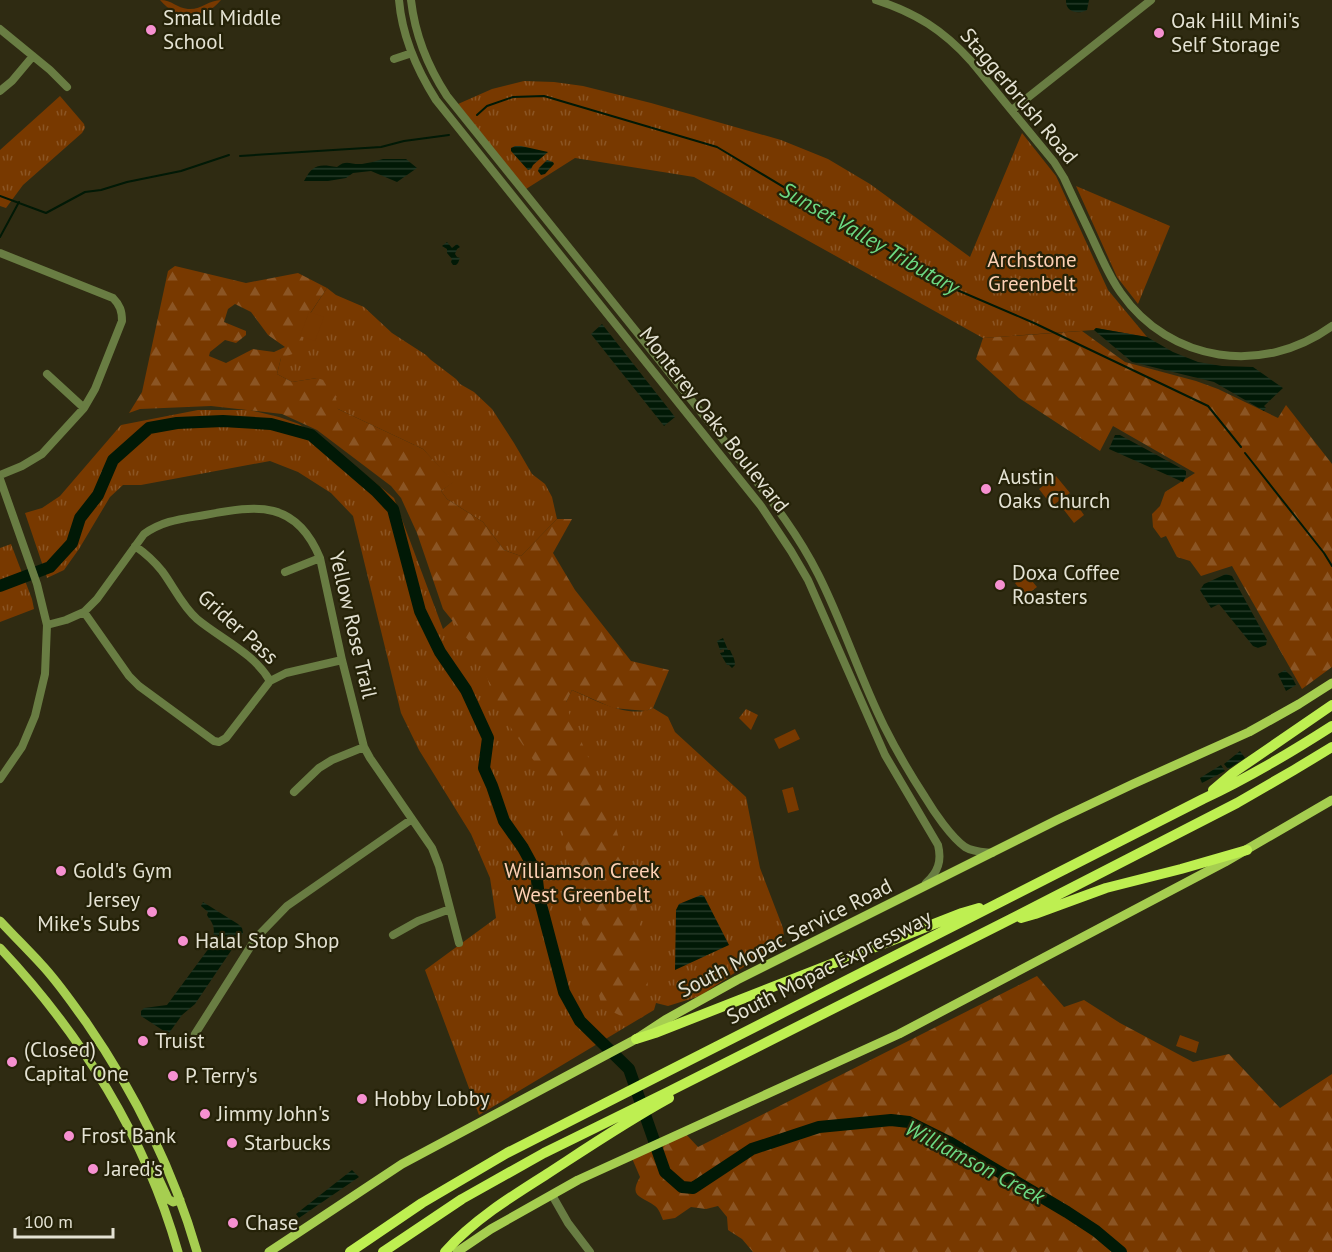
<svg xmlns="http://www.w3.org/2000/svg" width="1332" height="1252" font-family="'PT Sans',sans-serif">
<defs>
<pattern id="grass-tufts" width="24" height="20" patternUnits="userSpaceOnUse" patternTransform="scale(1.5)"><rect width="24" height="20" fill="#783900"/><path d="M3 7l-1-3M5 7V3M7 7l1-3M15 17l-1-3M17 17v-4M19 17l1-3" fill="none" stroke="#8b5524"/></pattern>
<pattern id="forest-firs" width="22" height="20" patternUnits="userSpaceOnUse" patternTransform="scale(1.5)"><rect width="22" height="20" fill="#783900"/><path d="M5 1l3.5 6h-7zM16 11l3.5 6h-7z" fill="#8b5524"/></pattern>
<pattern id="water-rules" width="6" height="5" patternUnits="userSpaceOnUse" patternTransform="scale(1.5)"><rect width="6" height="5" fill="#011906"/><path d="M0 2.5h6" fill="none" stroke="#263a29"/></pattern>
</defs>
<rect width="100%" height="100%" fill="#2f2b12"/>
<path fill="url(#grass-tufts)" d="M524,81L554,82L583,86L651,103L781,140L828,159L870,184L970,257L1022,133L1056,176L1108,290L1147,337L1096,328L1094,330L983,338L694,177L575,158L526,189L458,104L492,89Z
M60,96L84,124L85,128L82,133L23,185L6,208L0,206V150Z
M1076,186L1170,226L1138,304L1117,277Z
M327,288L336,295L364,307L392,333L426,355L431,360L456,379L460,384L474,392L492,409L514,443L532,474L545,484L552,497L557,519L521,556L504,550L483,522L447,499L441,491L453,482L423,449L338,409L317,378L292,382L277,374L281,358Z
M198,410H250L279,417L299,424L339,453L394,498L443,629L458,616L566,702L572,690C593,699 630,720 653,708L668,717L675,732L746,797L760,868L783,928L784,936L777,951L757,958L700,996L668,1006L656,1003L654,1010L479,1115L425,970L496,918L490,878L471,834L419,750L401,713L353,516L331,493L298,472L270,461L141,485H123L110,497L79,549L64,570L47,578L25,513L42,508L60,496L121,425Z
M11,544L32,599L34,609L0,622V548Z
M1026,574L1037,587L1025,596L1015,583Z
M746,709L758,715L751,730L739,718Z"/>
<path fill="url(#forest-firs)" fill-rule="evenodd" d="M175,266L246,283L298,273L327,288L307,318L301,351L281,358L277,374L292,382L317,378L333,383L338,409L423,449L454,482L441,491L447,499L483,522L504,550L521,556L557,519H572L553,553L575,590L631,661L669,670L653,708L646,711L613,708L572,690L565,704L612,812L638,914L650,1001L643,1017L637,1019H627L607,1009L601,1003L593,973L592,949L581,921L583,889L570,868L563,835L564,821L552,787L507,722L473,646L443,609L417,533L401,498L391,486L317,430L282,414L211,406L140,409L129,413L142,392L168,271ZM235,304L251,312L268,335L285,347L274,352L253,349L226,363L209,356L210,352L225,340L236,343L246,335V331L224,322L228,309Z
M1082,331L1125,362L1196,381L1218,389L1278,418L1286,405L1332,464V667L1302,689L1232,566L1201,576L1190,561L1177,557L1166,536L1161,538L1153,527L1152,514L1160,506L1165,492L1195,473L1113,426L1100,451L1019,398L976,359L983,338Z
M1037,976L1064,1007L1084,1000L1120,1023L1193,1062L1229,1054L1280,1108L1332,1074V1252H753L742,1239L728,1230L727,1217L718,1206L706,1209L691,1207L675,1218L663,1220C661,1215 659,1209 655,1206C642,1196 628,1198 640,1177L631,1156L684,1132L698,1147Z"/>
<path fill="#783900" d="M160,0C172,0 177,8 188,9C201,10 209,0 221,0C203,21 178,21 160,0Z
M309,312L324,317L315,341L300,336Z
M1056,476L1070,493L1052,506L1039,489Z
M1075,502L1084,515L1074,523L1064,510Z
M795,729L800,739L779,749L774,739Z
M793,787L799,810L788,813L782,790Z
M1180,1035L1199,1042L1196,1053L1176,1046Z"/>
<path fill="url(#water-rules)" d="M1066,0H1089L1087,10C1078,15 1065,12 1066,0Z
M515,146H521L548,152L533,165L531,169L528,170L511,151V148Z
M383,159H406L417,168L397,182L371,171L353,173L346,178L328,181H304C313,164 319,164 337,167C347,159 350,165 362,164C369,163 376,161 383,159Z
M547,160L553,162L554,164L545,174L541,175L538,171L539,168Z
M447,242L452,248L457,244L460,247L457,249L455,254L457,257L460,258L458,263L456,265H453L451,262L452,259L447,253V249L442,246Z
M602,324L675,417L664,426L591,334Z
M1096,328L1147,337L1173,352L1198,362L1222,366L1253,367L1283,388L1264,406L1266,408L1264,411L1214,382L1132,362L1094,330Z
M1115,435H1120L1186,471V476L1183,482L1109,449Z
M1226,574L1232,576L1267,640L1266,645L1258,648L1253,646L1219,604L1211,608L1200,590L1204,584Z
M723,638L728,650H730C732,655 735,658 735,665L732,668L729,665H727L720,653L724,652V649L720,650L717,641Z
M1285,670L1292,677L1296,685L1286,691L1278,674Z
M1240,751L1245,758L1228,769L1224,764Z
M1221,765L1225,771L1202,783L1200,778Z
M701,895L704,896L729,945L675,970L676,910L679,904Z
M203,902L238,924L242,928L243,933L195,1004L182,1015L169,1033H167L141,1016V1011L144,1008L167,1005L209,948C213,940 216,931 212,923C211,920 208,918 207,915L208,912L201,906Z
M352,1170L359,1177L299,1218L296,1214Z"/>
<g fill="none" stroke-linecap="round" stroke-linejoin="round">
<path stroke="#011906" stroke-width="2" d="M477,115L487,106L513,97L544,96L717,147L950,287L1034,323L1208,406L1241,447
M240,156L381,147L404,141L449,135
M0,196L46,213L85,192L101,190L127,182L181,171L229,155
M0,237L19,202
M1245,453L1324,553L1332,566"/>
<path stroke="#011906" stroke-width="12" d="M0,586L50,567L72,543L80,518L98,495L113,460L149,428L177,423L223,421L271,424L311,435L376,491L393,509L420,611L440,652L466,690L488,738L484,768L492,786L504,821L523,848L536,872L539,897L564,992L580,1021L629,1069L665,1172L682,1187L693,1188L752,1149L819,1127L891,1120L909,1122L949,1142L1067,1212L1096,1231L1121,1252"/>
<path stroke="#697d43" stroke-width="8" d="M399,0C402,36 417,70 436,100L761,506L791,551L808,580L885,755L938,845C942,861 938,872 926,883
M411,0C415,35 428,67 447,96L746,468C773,502 799,536 818,574C843,623 859,676 884,726C896,750 910,774 925,797C934,812 951,837 965,847C973,852 983,852 992,853
M876,0C916,13 943,30 971,61L1054,162L1064,178C1074,200 1085,222 1095,244C1103,261 1110,278 1121,293C1170,363 1263,376 1332,326
M0,29L50,70L67,87
M394,59L412,53
M0,91L12,81L33,56
M1012,110L1151,0
M0,253L113,298C120,305 122,311 122,321L95,389L84,408L42,454L22,466L0,475
M47,374L84,408
M0,479L37,584L47,625L45,674L35,716L22,747L0,779
M135,546C145,553 154,561 162,571C174,587 182,606 197,619C221,639 254,653 270,681
M285,572L320,558
M84,612L129,676L139,686L214,741L219,742L226,738L270,681L286,673L342,660
M47,625L66,620L84,612L97,599L144,534C164,520 182,519 205,515C258,505 296,500 320,558L342,660L364,747L370,758L432,848L439,866L459,943
M294,792L319,768L332,760L364,747
M393,935L418,921L450,909
M195,1034L256,938L287,906L412,819
M552,1195L568,1223L590,1252"/>
<path stroke="#a6ce50" stroke-width="9" d="M0,921C14,936 28,950 41,964C58,982 72,1003 86,1022C135,1093 173,1169 197,1252
M0,948C81,1034 146,1138 178,1252
M154,1169L168,1199L173,1202L180,1200
M269,1252L402,1164L636,1039L665,1020L737,980L1057,820L1133,784L1249,732L1299,704L1332,683
M457,1252L491,1229L578,1180L899,1034L1225,862L1332,800"/>
<path stroke="#beef51" stroke-width="10" d="M1213,790L1233,773L1332,705
M1021,918L1035,914L1106,888L1181,869L1247,850
M636,1039L655,1033L962,913L979,908
M350,1252L422,1203L507,1153L1203,799C1248,778 1290,753 1332,726
M383,1252L462,1199L544,1153L668,1092L1001,924L1237,803L1294,770L1332,747
M445,1252C472,1221 512,1196 547,1174C587,1148 627,1121 669,1098"/>
</g>
<g fill="#f690d0" stroke="#252208" stroke-width="2">
<circle cx="151" cy="30" r="6"/>
<circle cx="1159" cy="33" r="6"/>
<circle cx="986" cy="489" r="6"/>
<circle cx="1000" cy="585" r="6"/>
<circle cx="61" cy="871" r="6"/>
<circle cx="152" cy="912" r="6"/>
<circle cx="183" cy="941" r="6"/>
<circle cx="143" cy="1041" r="6"/>
<circle cx="12" cy="1062" r="6"/>
<circle cx="173" cy="1076" r="6"/>
<circle cx="362" cy="1099" r="6"/>
<circle cx="205" cy="1114" r="6"/>
<circle cx="69" cy="1136" r="6"/>
<circle cx="232" cy="1143" r="6"/>
<circle cx="93" cy="1169" r="6"/>
<circle cx="233" cy="1223" r="6"/>
</g>
<g text-anchor="middle" stroke-width="4.5" stroke-linejoin="round" paint-order="stroke">
<g font-size="21" fill="#e4e2d3" stroke="#252208" text-anchor="start">
<text x="163" y="25">Small Middle<tspan x="163" dy="24">School</tspan></text>
<text x="1171" y="28">Oak Hill Mini's<tspan x="1171" dy="24">Self Storage</tspan></text>
<text x="998" y="484">Austin<tspan x="998" dy="24">Oaks Church</tspan></text>
<text x="1012" y="580">Doxa Coffee<tspan x="1012" dy="24">Roasters</tspan></text>
<text x="73" y="878">Gold's Gym</text>
<text x="140" y="907" text-anchor="end">Jersey<tspan x="140" dy="24">Mike's Subs</tspan></text>
<text x="195" y="948">Halal Stop Shop</text>
<text x="155" y="1048">Truist</text>
<text x="24" y="1057">(Closed)<tspan x="24" dy="24">Capital One</tspan></text>
<text x="185" y="1083">P. Terry's</text>
<text x="374" y="1106">Hobby Lobby</text>
<text x="217" y="1121">Jimmy John's</text>
<text x="81" y="1143">Frost Bank</text>
<text x="244" y="1150">Starbucks</text>
<text x="105" y="1176">Jared's</text>
<text x="245" y="1230">Chase</text>
</g>
<g font-size="21" fill="#e4e2d3" stroke="#252208">
<text transform="translate(1019 96) rotate(50)" y="7">Staggerbrush Road</text>
<text transform="translate(714 420) rotate(52)" y="7">Monterey Oaks Boulevard</text>
<text transform="translate(353 625) rotate(77)" y="7">Yellow Rose Trail</text>
<text transform="translate(238 627) rotate(42)" y="7">Grider Pass</text>
<text transform="translate(785 938) rotate(-27)" y="7">South Mopac Service Road</text>
<text transform="translate(829 967) rotate(-27)" y="7">South Mopac Expressway</text>
</g>
<g font-size="21" fill="#fed1b5" stroke="#252208">
<text x="1032" y="267">Archstone<tspan x="1032" dy="24">Greenbelt</tspan></text>
<text x="582" y="878">Williamson Creek<tspan x="582" dy="24">West Greenbelt</tspan></text>
</g>
<g font-size="22" font-style="italic" fill="#6cda83" stroke="#252208">
<text transform="translate(870 238) rotate(30)" y="8">Sunset Valley Tributary</text>
<text transform="translate(975 1162) rotate(28)" y="8">Williamson Creek</text>
</g>
</g>
<path d="M15 1228v9h98v-9" fill="none" stroke="#e4e2d3" stroke-width="3"/>
<text x="24" y="1228" font-size="18" fill="#e4e2d3" stroke="#252208" stroke-width="4.5" paint-order="stroke">100 m</text>
</svg>
